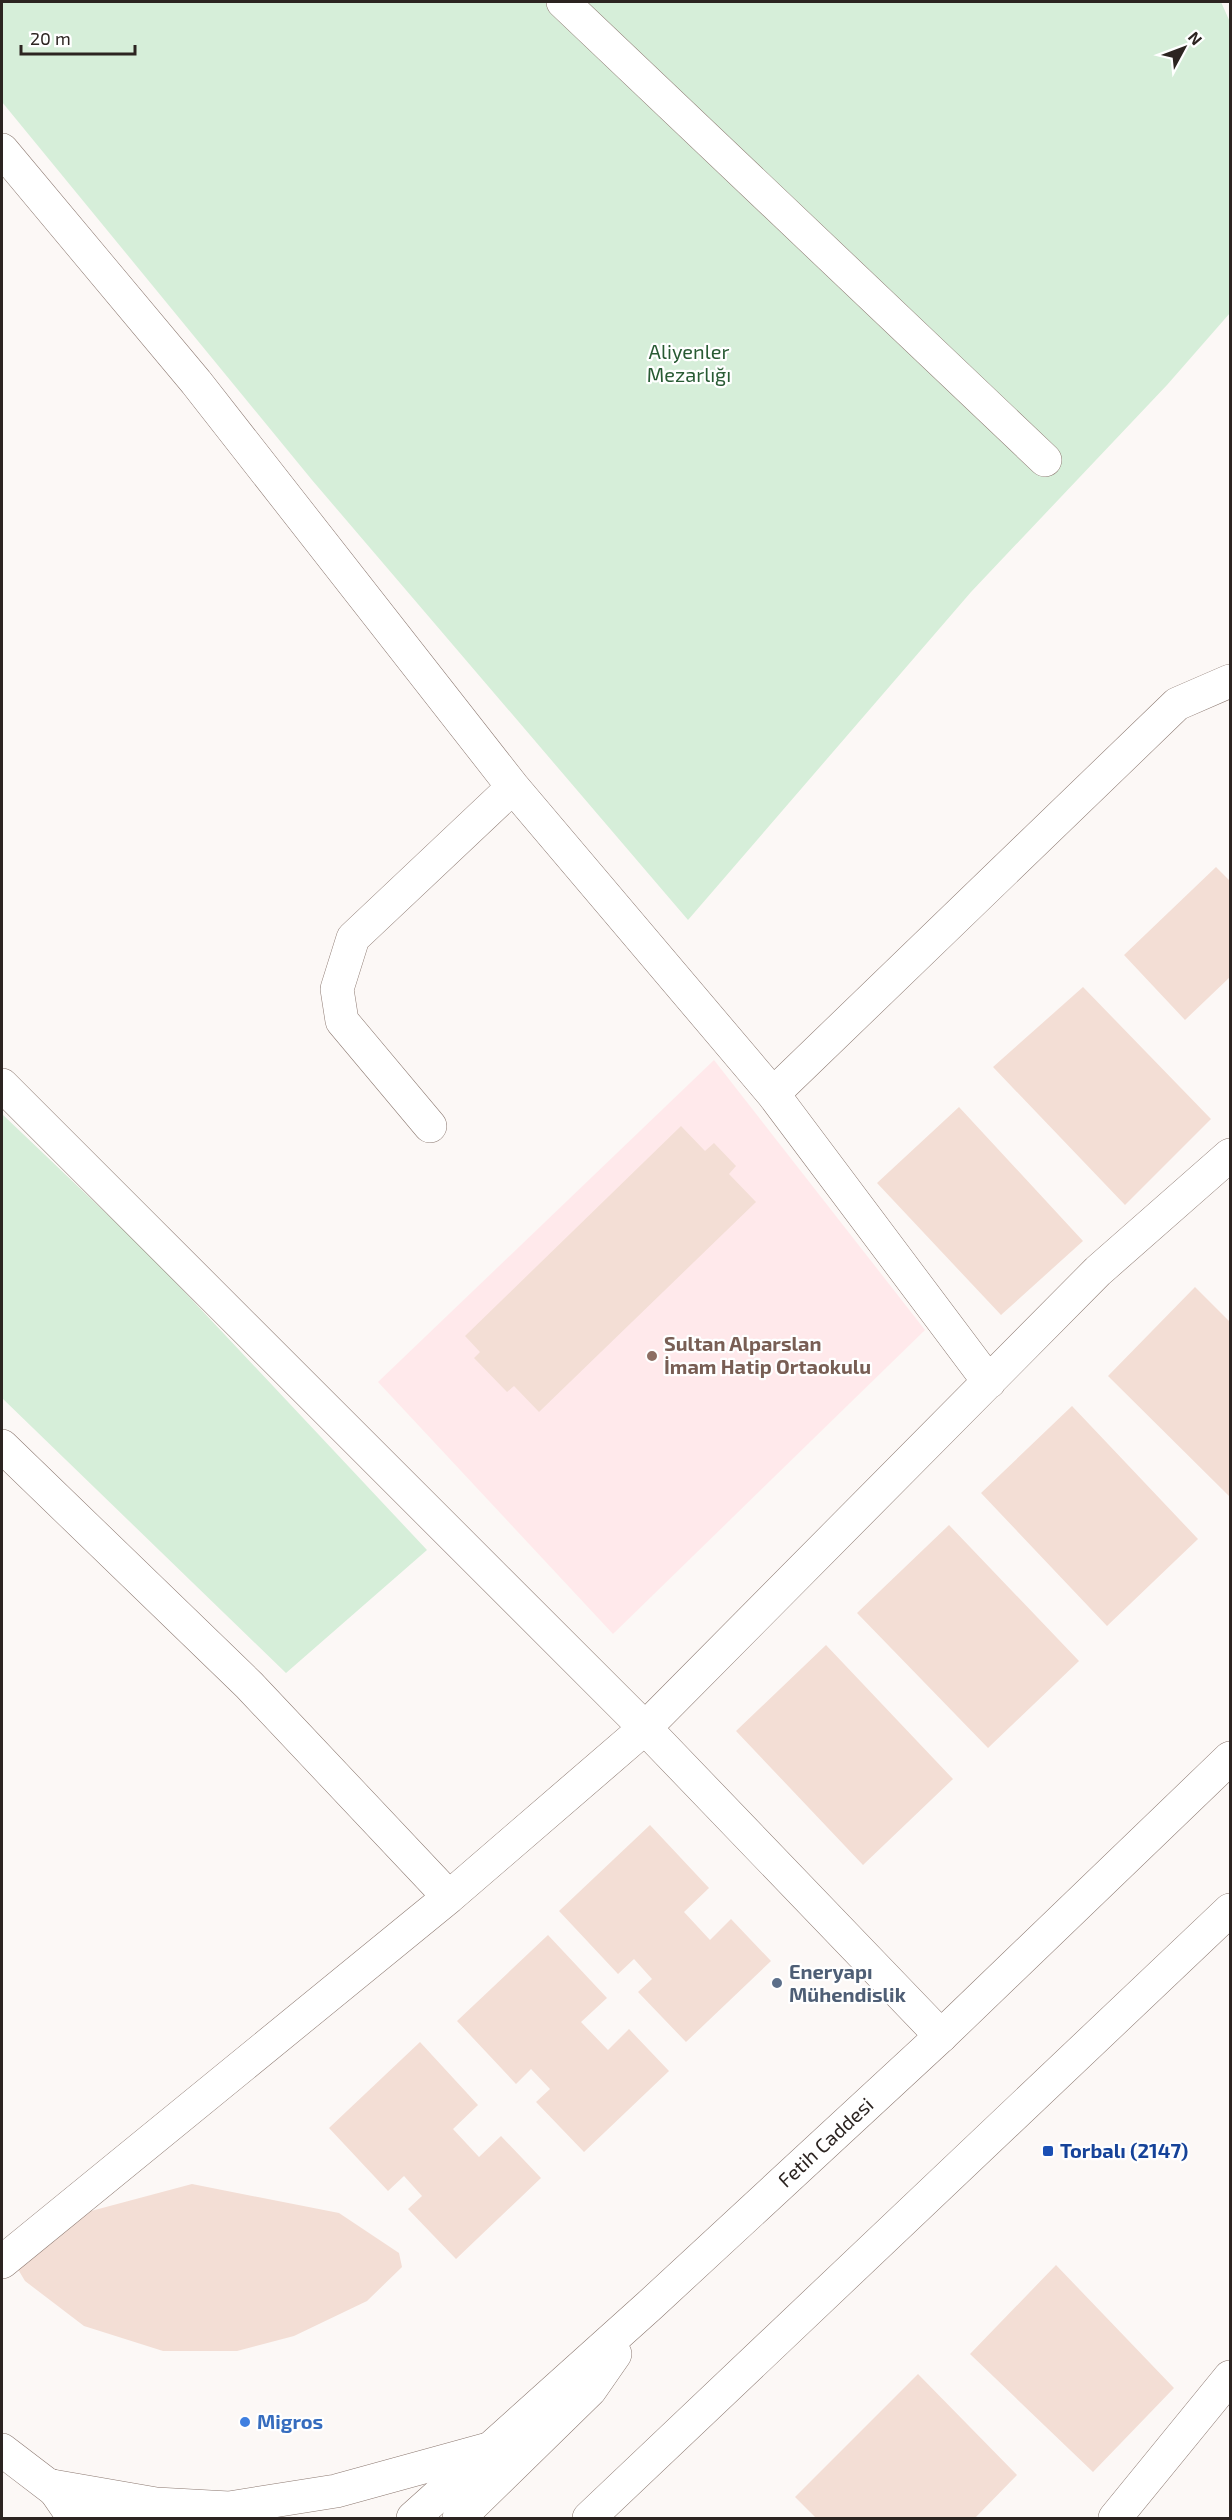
<svg xmlns="http://www.w3.org/2000/svg" width="1232" height="2520" font-family="'Exo 2',sans-serif">
<rect width="100%" height="100%" fill="#fcf8f6"/>
<path fill="#ffe9eb" d="M714,1060L925,1330L613,1634L378,1382Z"/>
<path fill="#d6eed9" d="M2,2H1221L1230,22V313L1167,385L971,592L688,920L312,480L2,102Z
M2,1114L150,1255L427,1550L286,1673L2,1398Z"/>
<path fill="#f3ded5" d="M1216,867L1230,881V977L1185,1020L1124,955Z
M1083,987L1211,1119L1125,1205L993,1067Z
M959,1107L1083,1241L1001,1315L877,1183Z
M681,1126L705,1151L714,1143L736,1166L729,1174L756,1202L539,1412L514,1386L507,1392L474,1358L480,1352L465,1336Z
M1195,1287L1230,1322V1497L1108,1376Z
M1072,1406L1198,1539L1107,1626L981,1493Z
M949,1525L1079,1661L988,1748L857,1613Z
M826,1645L953,1779L863,1865L736,1731Z
M650,1825L709,1888L684,1912L710,1940L731,1919L771,1961L686,2042L638,1992L652,1979L634,1959L618,1974L559,1911Z
M548,1935L607,1998L581,2022L608,2050L629,2029L669,2071L584,2152L536,2102L550,2089L531,2069L516,2084L457,2021Z
M420,2042L478,2105L453,2129L479,2157L501,2136L541,2178L456,2259L408,2209L422,2196L404,2176L388,2191L329,2128Z
M192,2184L339,2213L399,2253L402,2267L367,2301L294,2336L237,2351H163L84,2326L25,2281L16,2266L57,2228L91,2211Z
M1056,2265L1174,2388L1093,2472L970,2354Z
M918,2374L1017,2475L975,2518H816L795,2497Z"/>
<g fill="none" stroke-linecap="round" stroke-linejoin="round">
<g stroke="#8c7971" stroke-width="34">
<path id="minor" d="M563,2L1045,460
M2,150L196,382L513,787L773,1094L989,1382
M2,1085L645,1728L941,2036
M773,1094L1177,704L1230,681
M430,1126L342,1021L337,989L353,938L513,787
M2,1446L249,1685L449,1897
M2,2262L449,1897L645,1728L1098,1271L1230,1155
M2,2450L74,2505
M70,2494L124,2518
M1115,2518L1230,2377"/>
</g>
<g stroke="#8c7971" stroke-width="34">
<g id="major">
<path d="M52,2486L156,2504L229,2508L336,2491L485,2450"/>
<path d="M52,2486L74,2518"/>
<path id="s1" d="M413,2518L649,2306L941,2036L1230,1758"/>
<path d="M459,2518L590,2390L615,2354"/>
<path d="M589,2518L1230,1910"/>
</g>
</g>
<use href="#minor" stroke="#fff" stroke-width="33"/>
<use href="#major" stroke="#fff" stroke-width="33"/>
</g>
<circle fill="#8d6e63" stroke="#fff" stroke-width="2" cx="652" cy="1356" r="6"/>
<circle fill="#5c6f8a" stroke="#fff" stroke-width="2" cx="777" cy="1983" r="6"/>
<rect fill="#1a4fb4" stroke="#fff" stroke-width="2" x="1042" y="2145" width="12" height="12" rx="3"/>
<circle fill="#3f7fe0" stroke="#fff" stroke-width="2" cx="245" cy="2422" r="6"/>
<g text-anchor="middle" stroke-width="4.5" stroke-linejoin="round" paint-order="stroke">
<g font-size="20" fill="#285a33" stroke="#fff">
<text x="689" y="359">Aliyenler<tspan x="689" dy="23">Mezarlığı</tspan></text>
</g>
<g font-size="20" font-weight="bold" fill="#785e54" stroke="#fff" text-anchor="start">
<text x="664" y="1351">Sultan Alparslan<tspan x="664" dy="23">İmam Hatip Ortaokulu</tspan></text>
</g>
<g font-size="20" font-weight="bold" fill="#4e5e75" stroke="#fff" text-anchor="start">
<text x="789" y="1979">Eneryapı<tspan x="789" dy="23">Mühendislik</tspan></text>
</g>
<g font-size="20" fill="#2c2421" stroke="#fff">
<text dy="7" stroke="none"><textPath href="#s1" startOffset="558">Fetih Caddesi</textPath></text>
</g>
<g font-size="20" font-weight="bold" fill="#164399" stroke="#fff" text-anchor="start">
<text x="1060" y="2158">Torbalı (2147)</text>
</g>
<g font-size="20" font-weight="bold" fill="#366cbe" stroke="#fff" text-anchor="start">
<text x="257" y="2429">Migros</text>
</g>
</g>
<rect width="1232" height="2520" fill="none" stroke="#2c2421" stroke-width="6"/>
<g transform="translate(1184 48) rotate(49)" stroke="#ffffff" stroke-width="4.5" paint-order="stroke">
<path d="M0-4.5L10 22L0 15L-10 22Z" fill="#2c2421"/>
<text y="-9" font-size="16" font-weight="bold" text-anchor="middle" fill="#2c2421">N</text>
</g>
<path d="M21 45v9h114v-9" fill="none" stroke="#2c2421" stroke-width="3"/>
<text x="30" y="45" font-size="18" fill="#2c2421" stroke="#ffffff" stroke-width="4.5" paint-order="stroke">20 m</text>
</svg>
